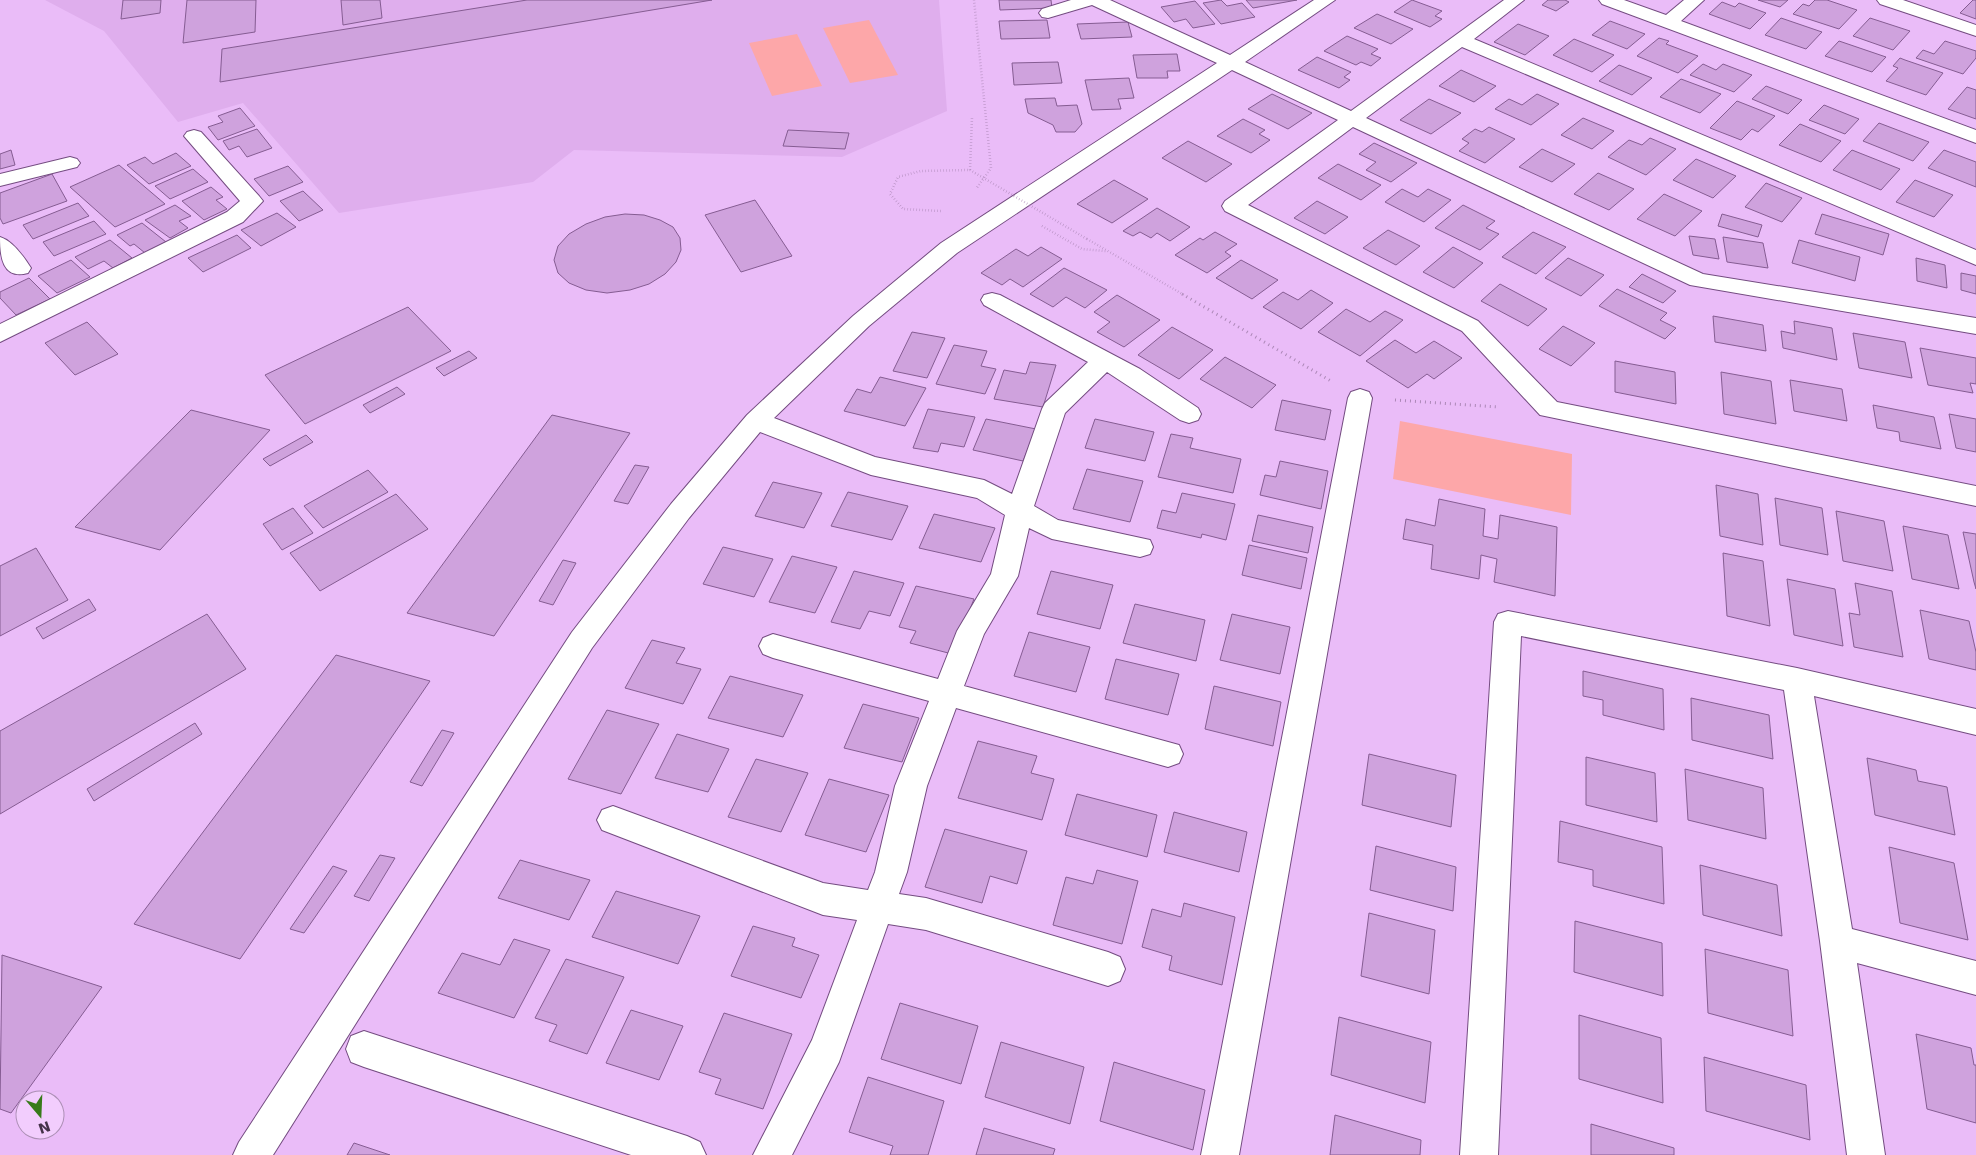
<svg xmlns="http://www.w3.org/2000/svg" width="1976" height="1155" font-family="'DejaVu Sans',sans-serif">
<rect width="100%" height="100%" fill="#eabcf8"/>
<path fill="#dfaeed" d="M45,0H939L947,111L842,157L574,150L533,182L339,213L243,103L178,122L104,31Z"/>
<path fill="#fda7a9" d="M869,20L898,75L850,83L823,28Z
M797,34L822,86L772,96L749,43Z
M1400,421L1572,454L1571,515L1393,479Z"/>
<path fill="#cfa2dd" stroke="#855c92" d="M123,0H161L160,13L121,19Z
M187,0H256L255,32L183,43Z
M341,0H380L382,18L343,25Z
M527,0H712L220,82L222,49Z
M999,0H1051L1052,8L1000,10Z
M1221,0L1227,6L1242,3L1255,17L1221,24L1203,3Z
M1246,0H1297L1253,8Z
M1412,0L1442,11L1435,16L1442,19L1430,27L1394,12Z
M1548,0H1565L1569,2L1556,11L1542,5Z
M1758,0H1788L1780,7Z
M1815,0H1827L1857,10L1839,29L1793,14L1803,4L1809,6Z
M1973,0H1976V19L1960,13Z
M1195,1L1215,24L1193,28L1186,19L1174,22L1161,7Z
M1722,2L1735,7L1739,3L1766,13L1750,29L1709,14Z
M1377,14L1413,29L1391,44L1354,28Z
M1781,18L1822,32L1806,49L1765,35Z
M1870,18L1910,31L1893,50L1853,36Z
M1047,20L1050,38L1001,39L999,21Z
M1610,21L1645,34L1627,49L1592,35Z
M1128,22L1132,37L1081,39L1077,24Z
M1518,24L1549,36L1525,55L1494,42Z
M1347,36L1378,49L1371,54L1381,58L1371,66L1361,62L1356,65L1324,51Z
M1659,38L1669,41L1666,44L1698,56L1678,73L1637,56Z
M1574,39L1614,55L1592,72L1553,55Z
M1839,41L1886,57L1872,72L1825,56Z
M1945,41L1976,51V58L1963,74L1916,58L1923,50L1934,54Z
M1177,54L1180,71H1167L1168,78H1137L1133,55Z
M1317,57L1351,72L1344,77L1350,80L1339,88L1298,70Z
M1900,58L1905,60L1943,73L1926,95L1886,81L1898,68L1893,66Z
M1058,62L1062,83L1014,85L1012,63Z
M1703,64L1716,70L1723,64L1752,75L1734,92L1690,75Z
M1619,65L1652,78L1632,95L1599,81Z
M1461,70L1496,86L1474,102L1439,86Z
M1129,78L1134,98L1118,99L1121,109L1092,110L1085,80Z
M1681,79L1721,94L1700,113L1660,97Z
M1766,86L1802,100L1788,114L1752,99Z
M1967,87L1976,90V119L1948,109Z
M1272,94L1312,113L1288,129L1248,109Z
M1537,94L1559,104L1531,125L1495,109L1509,99L1522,105Z
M1055,98L1057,106L1077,105L1082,124L1075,132H1056L1053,125L1028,113L1025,99Z
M1429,99L1461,113L1431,134L1400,120Z
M1737,101L1775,116L1758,132L1752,129L1741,140L1710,128Z
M1824,105L1859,119L1845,134L1809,120Z
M240,108L255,126L218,140L208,127L223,122L218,116Z
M1583,118L1614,131L1592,149L1561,135Z
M1243,119L1265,130L1259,134L1270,140L1251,153L1217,136Z
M1879,123L1929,142L1913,161L1863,141Z
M1800,124L1841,141L1821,162L1779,145Z
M1489,127L1515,139L1485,163L1459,151L1469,143L1462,139L1475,129L1482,132Z
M257,129L272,148L247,157L239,146L229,150L223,141Z
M788,130L849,133L845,149L783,146Z
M1650,138L1676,149L1646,175L1608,157L1629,140L1642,145Z
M1188,141L1232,164L1206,182L1162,158Z
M1374,143L1417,163L1391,182L1366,170L1376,162L1359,154Z
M1542,149L1575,164L1552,182L1519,167Z
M11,150L15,165L0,169V154Z
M1852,150L1900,169L1881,190L1833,170Z
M1944,150L1976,162V187L1928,168Z
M176,153L191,166L149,184L127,165L145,157L153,164Z
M1696,159L1736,176L1713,198L1673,180Z
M1338,164L1381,185L1361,200L1318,178Z
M119,165L165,204L115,227L70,187Z
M288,166L303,182L269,196L254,179Z
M193,169L208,182L170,199L155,186Z
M1598,173L1634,189L1609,210L1574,194Z
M52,174L67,201L3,224L0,218V193Z
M1114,180L1148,199L1112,223L1077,204Z
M1915,180L1953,195L1934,217L1896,202Z
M1766,183L1802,198L1782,222L1745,207Z
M211,187L223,197L216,200L227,209L204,220L182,201Z
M1402,189L1418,197L1428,189L1451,200L1424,222L1385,202Z
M303,191L323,210L299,221L280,201Z
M1664,194L1702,211L1675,236L1637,219Z
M755,200L792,256L741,272L705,215Z
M1317,201L1348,217L1325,234L1294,218Z
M78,203L89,216L33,239L23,225Z
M175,205L191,216L179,221L188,228L170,238L145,220Z
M1463,205L1495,221L1486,228L1499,234L1480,250L1435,228Z
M1157,208L1190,227L1170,241L1157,233L1151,238L1140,232L1133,236L1123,231Z
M277,213L296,227L261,246L241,230Z
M625,214L644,215L660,220L673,227L680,238L681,250L676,262L665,274L649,284L630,290L607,293L586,290L569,283L558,273L554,260L558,246L569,234L586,224L605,217Z
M1722,214L1762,225L1758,237L1718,226Z
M1822,214L1889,234L1883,255L1815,234Z
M94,221L106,234L54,256L43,242Z
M142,223L166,242L145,253L134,244L130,246L117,235Z
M1388,230L1420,246L1396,265L1363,248Z
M1215,232L1237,244L1225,252L1231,256L1207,273L1175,255L1200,238L1203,240Z
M1533,232L1566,247L1536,274L1502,257Z
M237,235L251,248L203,272L188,258Z
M1689,236L1715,239L1719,259L1693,255Z
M1723,237L1763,243L1768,268L1727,262Z
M110,240L132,258L113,268L104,261L88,269L75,257Z
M1799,240L1860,257L1855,281L1792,263Z
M1041,247L1062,259L1023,287L1010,279L1002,285L981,273L1016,249L1028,256Z
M1453,247L1483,263L1454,288L1423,272Z
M1568,258L1604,275L1581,296L1545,278Z
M1916,258L1945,265L1947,288L1917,281Z
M71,260L90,277L57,293L38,276Z
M1241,260L1278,280L1252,299L1216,278Z
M1064,268L1107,290L1085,308L1066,297L1053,307L1030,294Z
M1961,273L1976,276V294L1961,290Z
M1642,274L1676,291L1663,303L1629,287Z
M29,278L50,299L16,315L0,298V292Z
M1500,284L1547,309L1528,326L1481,301Z
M1617,289L1667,313L1660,320L1676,328L1665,339L1599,306Z
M1311,290L1333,303L1301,329L1263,307L1283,292L1298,300Z
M1117,295L1160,320L1124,347L1097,332L1110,322L1094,312Z
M408,307L451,351L305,424L265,375Z
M1346,309L1370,322L1385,311L1403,320L1360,356L1318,332Z
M1713,316L1763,325L1766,351L1715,342Z
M1794,321L1832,328L1837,360L1783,348L1781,331L1795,334Z
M87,322L118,354L75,375L45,343Z
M1563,326L1595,343L1571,366L1539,349Z
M1172,327L1213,350L1179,379L1138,355Z
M912,332L945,338L927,378L893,371Z
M1853,333L1905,342L1912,378L1859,368Z
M1395,340L1416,353L1434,341L1462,358L1434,379L1427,374L1408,388L1366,361Z
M954,345L987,351L981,366L996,369L985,394L936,384Z
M1920,348L1976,358V384L1970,383L1973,393L1928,385Z
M469,351L477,358L444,376L436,368Z
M1225,357L1276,385L1252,408L1200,379Z
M1615,361L1675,372L1676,404L1615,392Z
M1030,362L1056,365L1043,407L994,399L1004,370L1026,374Z
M1721,372L1771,381L1776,424L1724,414Z
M880,377L926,388L905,426L844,411L857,389L871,393Z
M1790,380L1842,389L1847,421L1794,411Z
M397,387L405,394L370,413L363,405Z
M1282,400L1331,410L1325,440L1275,430Z
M1873,405L1934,417L1941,449L1900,441L1899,432L1877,428Z
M928,409L975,417L964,447L941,443L938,452L913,448Z
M191,410L270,430L160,550L75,527Z
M1949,414L1976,419V452L1956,448Z
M552,415L630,433L494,636L407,613Z
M986,419L1036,429L1023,461L973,450Z
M1095,419L1154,432L1145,461L1085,448Z
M1171,434L1193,438L1190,448L1241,459L1233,493L1158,477Z
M306,435L313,442L270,466L263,459Z
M1280,461L1328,471L1321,509L1260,495L1265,475L1276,477Z
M635,465L649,467L628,504L614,501Z
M1087,469L1143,481L1130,522L1073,509Z
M368,470L388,492L323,528L304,506Z
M773,482L822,493L804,528L755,516Z
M1716,485L1758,494L1763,545L1720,536Z
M848,492L908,506L892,540L831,526Z
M1182,493L1235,504L1226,540L1202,534L1201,538L1157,528L1162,510L1176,513Z
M396,494L428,529L320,591L290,553Z
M1775,498L1822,508L1828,555L1780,545Z
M1439,499L1485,509L1483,536L1498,539L1500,515L1557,527L1555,596L1494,582L1497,559L1481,555L1479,579L1431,569L1433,545L1403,539L1406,519L1435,526Z
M293,508L313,533L282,550L263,524Z
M1836,511L1884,521L1893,571L1843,561Z
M934,514L995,528L981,562L919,548Z
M1258,515L1313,527L1308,553L1252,541Z
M1903,526L1948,535L1959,589L1912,579Z
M1963,532L1976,534V589L1974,582Z
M1249,545L1307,558L1301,589L1242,575Z
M723,547L773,559L754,597L703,584Z
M36,548L68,600L0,636V566Z
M1723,553L1763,561L1770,626L1727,616Z
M792,556L837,567L815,613L769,602Z
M563,560L576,563L553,605L539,601Z
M854,571L904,583L890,616L869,611L860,629L831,622Z
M1051,571L1113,585L1100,629L1037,614Z
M1787,579L1835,589L1843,646L1794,635Z
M1855,583L1892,591L1903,657L1854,647L1849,613L1860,615Z
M916,586L974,599L952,654L910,643L916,631L899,627Z
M89,599L96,610L43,639L36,628Z
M1135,604L1205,620L1196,661L1123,643Z
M1920,610L1969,621L1976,652V670L1929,659Z
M207,614L246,669L0,814V731Z
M1232,614L1290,627L1280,674L1220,660Z
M1029,632L1090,647L1076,692L1014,676Z
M652,640L685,648L676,663L701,669L683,704L625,688Z
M336,655L430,681L240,959L134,924Z
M1116,659L1179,674L1168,715L1105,699Z
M1583,671L1663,689L1664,730L1603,715V700L1583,696Z
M730,676L803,695L783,737L708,718Z
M1214,686L1281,702L1273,746L1205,729Z
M1691,698L1769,715L1773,759L1692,740Z
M863,704L919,718L902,762L844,748Z
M607,710L659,724L621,794L568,779Z
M195,723L202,734L94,801L87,789Z
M442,730L454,733L422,786L410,782Z
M677,734L729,749L708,792L655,778Z
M978,741L1037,756L1031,773L1054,779L1042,820L958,798Z
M1369,754L1456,775L1451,827L1362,805Z
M1586,757L1655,773L1657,822L1586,805Z
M1867,758L1916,770L1918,781L1947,787L1955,835L1875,815Z
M756,759L808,773L781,832L728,817Z
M1685,769L1763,788L1766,839L1688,820Z
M829,779L889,795L866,852L805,835Z
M1077,794L1157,815L1147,857L1065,835Z
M1174,812L1247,832L1239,872L1164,852Z
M1560,821L1662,847L1664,904L1593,886V870L1558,862Z
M945,829L1027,851L1017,884L990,876L982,903L925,887Z
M1376,846L1456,867L1453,911L1370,890Z
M1889,847L1954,863L1968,940L1900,923Z
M380,855L395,858L369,901L354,896Z
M520,860L590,880L569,920L498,898Z
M1700,865L1777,885L1782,936L1703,915Z
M333,866L347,871L304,933L290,929Z
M1097,870L1138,881L1122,944L1053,925L1066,877L1093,884Z
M616,891L700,916L678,964L592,937Z
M1184,903L1235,917L1222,985L1169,970L1172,956L1142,947L1152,909L1181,917Z
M1369,913L1435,930L1429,994L1361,976Z
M1575,921L1662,943L1663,996L1574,972Z
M753,926L795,938L792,946L819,955L801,998L731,976Z
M514,939L550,950L514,1018L438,993L462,953L500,965Z
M1705,949L1788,970L1793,1036L1708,1013Z
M2,955L102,987L11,1113L0,1109Z
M566,959L624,977L587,1054L549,1041L557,1025L535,1018Z
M900,1003L978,1026L961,1084L881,1059Z
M631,1010L683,1026L659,1080L606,1063Z
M724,1013L792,1034L763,1109L715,1094L721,1079L699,1072Z
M1579,1015L1661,1038L1663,1103L1579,1079Z
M1339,1017L1431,1042L1425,1103L1331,1075Z
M1916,1034L1971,1048L1974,1065H1976V1123L1927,1109Z
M1001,1042L1084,1067L1070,1124L985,1097Z
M1704,1057L1806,1085L1810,1140L1706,1111Z
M1114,1062L1205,1090L1193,1150L1100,1121Z
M868,1077L944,1101L928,1155H890L893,1146L849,1132Z
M1335,1115L1421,1140L1420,1155H1330Z
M1591,1124L1674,1148V1155H1591Z
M984,1128L1055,1149L1053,1155H976Z
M354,1143L390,1155H347Z"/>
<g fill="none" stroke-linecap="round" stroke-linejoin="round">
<g stroke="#744c81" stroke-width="2">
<path id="minor" d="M1071,0H1110L1230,55L1314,0H1335L1245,62L1351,111L1504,0H1524L1474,39L1976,250V265L1462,47L1366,118L1703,274L1976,318V334L1690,285L1353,127L1248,205L1478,321L1557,402L1976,486V506L1540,415L1462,331L1225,211L1222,206L1225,201L1338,120L1232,70L957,253L869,326L774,418L875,457L984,480L1012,494L1042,409L1045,403L1088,362L984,305L981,300L984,295L992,293L1000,295L1140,369L1198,408L1201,414L1198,420L1189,423L1180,420L1107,372L1065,413L1034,506L1058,520L1150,540L1153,547L1150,554L1140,557L1052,539L1029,528L1018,576L984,634L964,686L1179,745L1183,754L1179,763L1168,767L956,708L927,786L907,872L899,894L926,898L1108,952L1120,957L1125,969L1120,981L1108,986L926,930L888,924L839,1062L792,1155H753L812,1040L857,920L823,915L602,830L597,820L602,810L613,806L823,883L868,890L875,872L895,786L929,701L773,658L763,654L759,646L763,638L773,634L938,679L957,631L991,574L1005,515L977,498L871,475L760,432L689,518L592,648L273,1155H233L239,1142L572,632L671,504L747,415L853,316L941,243L1217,63L1092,5L1048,18L1042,17L1039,13L1042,9Z
M1599,0H1624L1666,15L1684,0H1704L1681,21L1976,130V143L1602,4Z
M1877,0H1903L1976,25V36L1880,4Z
M194,130L201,132L259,196L263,201L243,222L0,342V324L227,212L240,201L184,136L187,132Z
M70,157L77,159L80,163L77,167L0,186V174Z
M0,237C13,241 24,257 31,268L28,273C2,280 0,256 0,237Z
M1360,389L1369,392L1372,398L1239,1155H1201L1348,398L1351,392Z
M1508,611L1797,668L1976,709V735L1814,696L1852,929L1976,961V995L1857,963L1885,1155H1847L1820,941L1784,690L1521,636L1498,1155H1460L1494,622L1498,614Z
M364,1031L687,1136L700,1142L706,1155H631L364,1067L351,1062L346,1049L351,1036Z"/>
</g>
<path stroke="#ac88b7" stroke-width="2.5" stroke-dasharray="0.5 2.5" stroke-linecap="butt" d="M974,0L991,168L976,189
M941,211L903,209L890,194L898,177L921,171L970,170L972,117
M1042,226L1082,249L1106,251
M1087,239L1184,295"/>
<path stroke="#ac88b7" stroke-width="3" stroke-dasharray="1 4" stroke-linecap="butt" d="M1182,294L1331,381
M1395,400L1498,407"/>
<use href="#minor" fill="#fff" fill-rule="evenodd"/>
<path stroke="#ac88b7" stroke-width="2.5" stroke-dasharray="0.5 2.5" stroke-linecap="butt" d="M970,170L1087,239"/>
</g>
<g transform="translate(40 1115) rotate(161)"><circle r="24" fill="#f2cdfd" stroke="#ac8fb5"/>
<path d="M0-4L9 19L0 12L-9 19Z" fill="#387a1a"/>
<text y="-8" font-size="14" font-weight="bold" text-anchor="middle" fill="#443249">N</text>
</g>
</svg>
